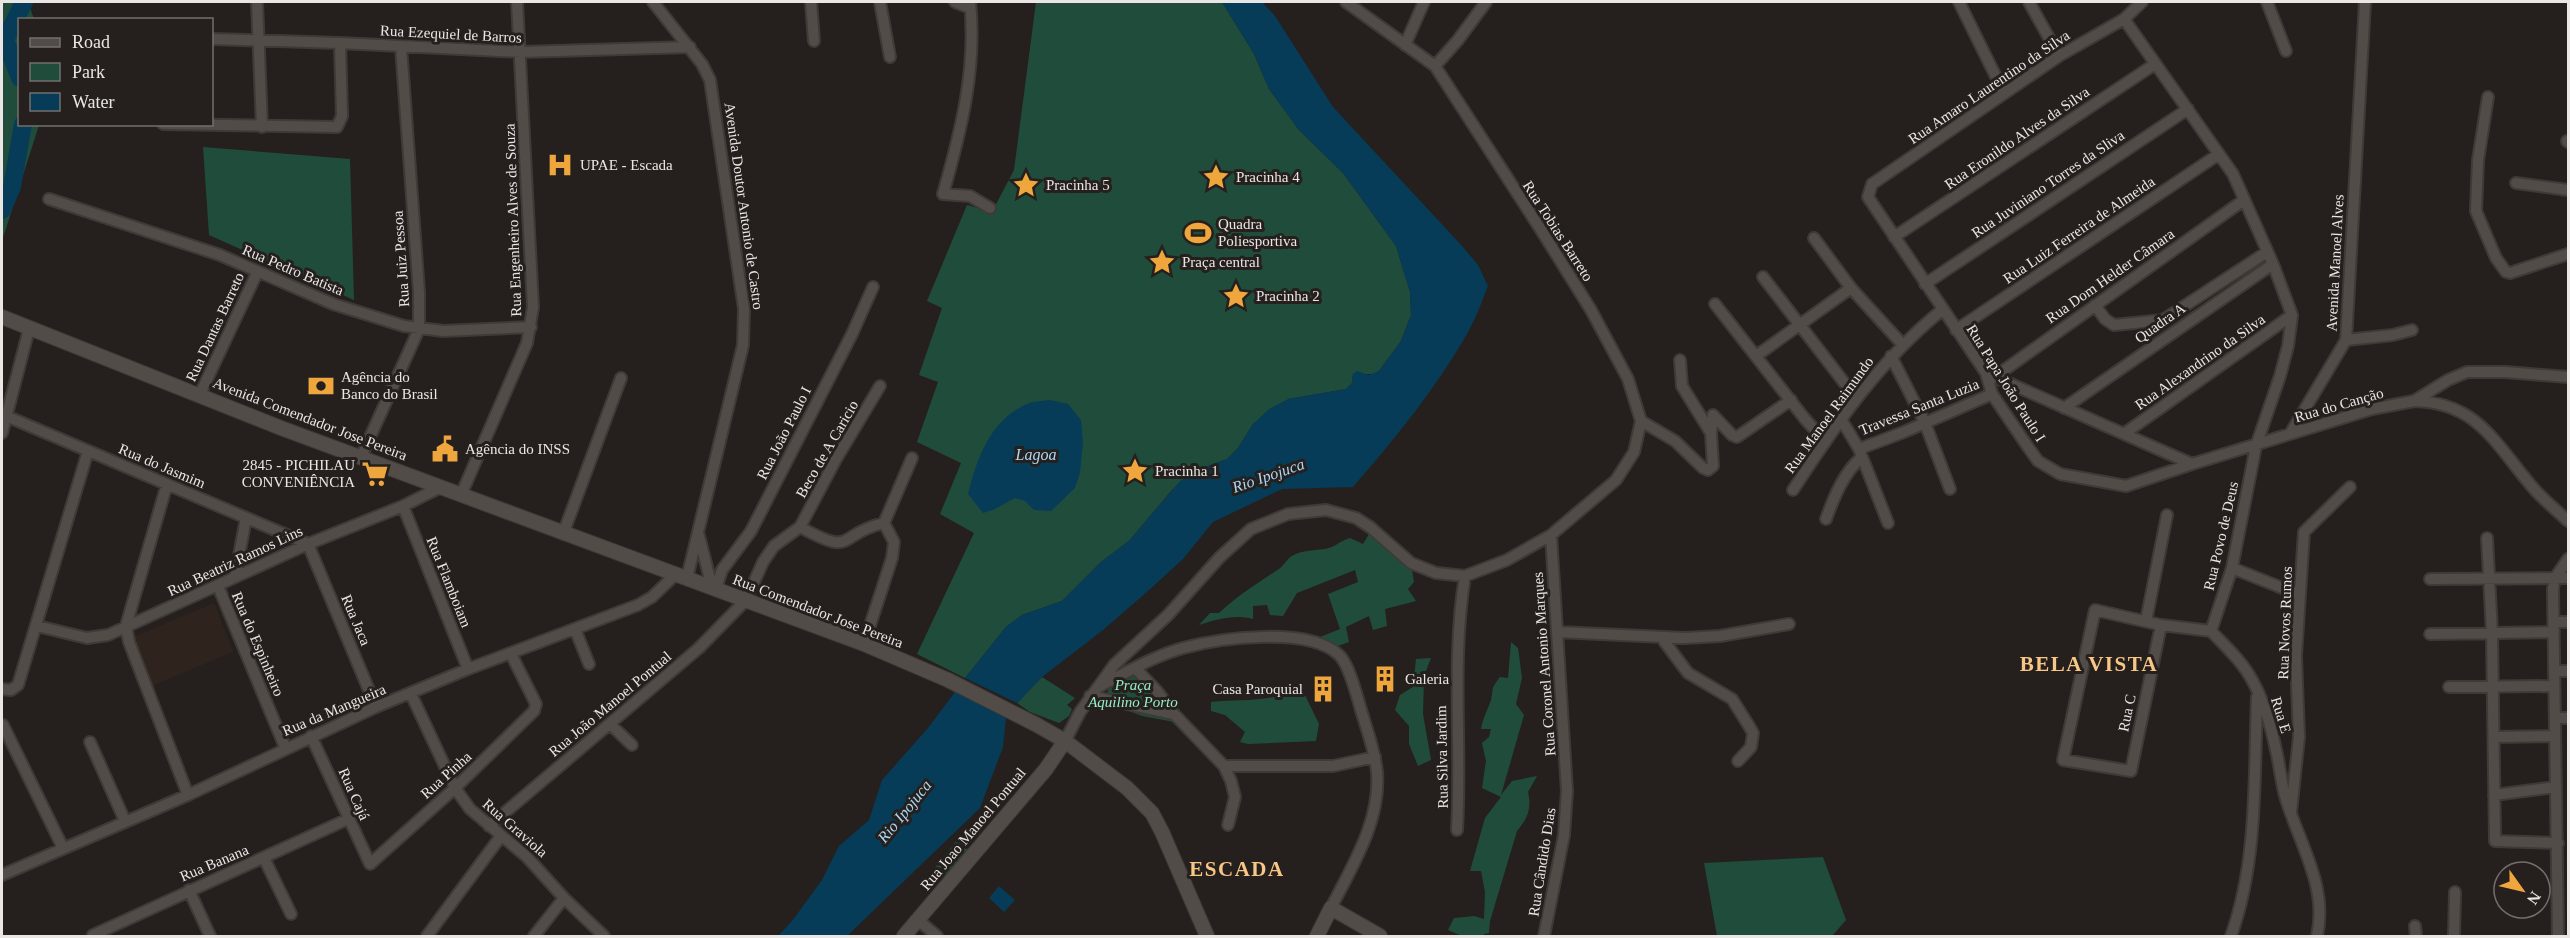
<svg xmlns="http://www.w3.org/2000/svg" width="2570" height="938" font-family="Georgia,serif">
<rect width="100%" height="100%" fill="#25201d"/>
<path fill="#2f241d" d="M214,603L233,652L151,686L131,638Z"/>
<path fill="#204d3b" d="M2,2H28L34,19L20,20V124L39,125L2,241Z
M1036,2H1222L1254,54L1269,89L1299,130L1343,173L1396,246L1410,292L1411,315L1401,341L1379,371L1374,374H1353L1352,383L1346,389L1289,399L1253,424L1238,448L1227,459L1197,470L1172,490L1129,541L1101,562L1062,601L1022,615L1006,627L965,678L917,654L974,533L940,514L961,463L917,442L938,382L919,375L942,308L927,301L967,205L992,212L1014,170Z
M203,147L350,159L354,300L209,235Z
M1369,534L1412,570L1414,582L1408,589L1416,601L1385,609L1387,626L1373,630L1369,616L1346,627L1349,642L1327,650L1310,641L1340,629L1328,594L1358,582L1355,570L1297,593L1283,616L1270,615L1267,605L1253,606V619C1234,614 1217,619 1199,625L1210,613H1219C1236,597 1259,582 1279,569C1284,565 1287,559 1292,556C1303,549 1318,551 1329,548C1336,546 1342,540 1350,538L1363,544Z
M1511,642L1518,648L1522,678L1516,704L1524,715L1501,795L1512,781L1537,776L1528,792C1532,809 1527,819 1517,831L1490,921L1489,933L1484,934L1483,936H1462L1448,930L1454,918L1474,916L1484,919L1485,892L1481,871H1470L1485,818L1501,797L1482,788L1486,761L1482,743L1489,737L1491,729H1481C1483,718 1488,709 1491,700C1494,687 1490,690 1500,677L1508,678Z
M1431,658L1424,676L1423,714L1431,760L1418,766L1409,744V726L1395,710L1400,695L1413,687L1416,659Z
M1136,670L1185,724L1142,716L1103,701L1111,685Z
M1042,677L1075,698L1067,705L1072,709L1069,716L1059,723L1030,712L1017,703Z
M1296,689H1302L1319,724L1316,741L1248,744L1240,742L1245,732L1225,715L1211,711V702C1240,699 1270,703 1296,689Z
M957,840L969,850L945,878L934,869Z
M1823,857L1846,920L1832,936H1717L1704,863Z"/>
<path fill="#063c57" d="M1222,2H1262L1275,16L1333,107L1463,247L1478,265L1488,286C1482,301 1476,318 1468,332C1437,387 1394,440 1353,487L1282,489L1213,522L1183,559L1148,591L1103,630L1042,677L1017,703L965,678L1006,627L1022,615L1062,601L1101,562L1129,541L1180,481L1197,470L1227,459L1238,448L1253,424L1269,409L1288,399L1346,389L1352,383L1353,374L1357,371L1369,375L1379,371L1401,341L1411,315L1410,292L1396,246L1343,173L1299,130L1269,89L1254,54Z
M1050,400L1068,404L1081,420L1083,443L1080,473L1075,488L1051,511L1034,510L1025,501L1015,498L993,510L983,513L968,494C977,459 990,420 1027,404C1033,401 1043,401 1050,400Z
M955,692L1006,718L1003,747L980,808L847,936H778L792,921L822,880L839,846L869,820L882,780L928,728Z
M999,886L1015,900L1004,912L989,898Z"/>
<g fill="none" stroke-linecap="round" stroke-linejoin="round">
<path stroke="#063c57" stroke-width="18" d="M20,78L5,40L24,2
M2,210L12,187L23,124"/>
<g stroke="#3e3a37" stroke-width="14">
<path id="minor" d="M257,2L262,127
M653,2L702,64L710,80L744,309L743,345L687,578
M811,2L814,41
M880,2L890,57
M955,2L970,8
M970,2C977,68 961,131 943,194L970,196L990,208
M1959,2L2004,93
M2029,2L2059,56
M2142,2L2124,19L2059,56L1872,184L1868,197L1986,373L1992,394L2028,447L2038,461L2060,474L2126,486L2192,464
M2267,2L2286,51
M2124,19L2233,174L2273,264L2292,315L2288,346L2280,376L2256,446L2232,568L2211,631
M212,39L340,43L521,52L690,47
M1405,45L1424,2
M1435,66L1458,40L1486,2
M2488,97L2478,160L2476,211L2496,258L2506,272L2510,273L2568,254
M163,124L337,127L342,116L340,43
M2567,141L2568,142
M2516,183L2568,190
M49,199L220,255L333,304L404,326L443,331L531,327
M1894,237L2155,64
M1814,238L1851,288L1902,344
M1763,277L1856,398
M1925,284L2188,109
M1715,304L1805,419L1825,441
M2095,305L2105,319L2114,325L2163,320L2267,252
M1956,330L2219,154
M2346,340L2393,335L2412,330
M1756,356L1851,288
M1891,356L1925,423L1950,489
M1986,373L2192,464L2372,409L2414,401L2448,380L2467,372H2505L2568,377
M1993,378L2244,200
M200,394L257,273
M2414,401C2479,402 2497,447 2535,490C2545,501 2557,511 2568,521
M2064,408L2273,264
M6,416L308,544L376,707
M1841,419L1859,449L1888,523
M1641,421L1675,441L1703,468L1708,470L1713,466L1711,433L1682,386L1680,360
M2,433L29,329
M1711,433L1713,415L1732,435L1737,437L1791,400
M2125,433L2292,315
M2290,434L2346,340L2365,2
M1859,449L1904,432L1992,394
M361,457L419,329V292L401,47
M167,484L126,626L129,642L188,795
M1793,490C1836,424 1880,360 1942,310
M461,495L527,343L533,307L517,2
M403,506L468,669
M1826,519C1834,497 1844,472 1862,457
M800,527L835,461L880,386
M800,527C856,558 836,534 884,523
M563,534L621,378
M699,536L712,587
M2487,538L2492,633L2495,841L2558,843
M2232,568L2300,595
M235,577L246,518
M2430,579L2568,578
M218,586L285,747
M716,588L722,570L751,531L852,334L873,287
M2146,621L2167,515
M2554,622H2568
M2161,625L2131,771L2063,760L2095,610L2161,625L2211,631C2225,646 2242,661 2252,680C2264,701 2271,726 2276,750C2280,766 2281,783 2286,799C2300,845 2328,887 2317,936
M37,626L87,638L108,635L308,544L403,506L441,487
M575,629L589,664
M1558,632L1685,638L1720,636L1789,624
M2430,634L2554,632
M1661,637L1688,673L1732,699L1749,726L1753,733L1751,747L1738,761
M864,644L892,558L894,542L884,523L912,458
M1135,668L1157,691L1174,714
M2555,671H2568
M1100,686C1127,672 1154,656 1183,648C1220,638 1309,626 1339,655C1349,664 1357,696 1361,710C1367,730 1375,751 1377,772C1381,821 1352,866 1331,908
M2449,687L2554,686
M2,689L11,690L18,685L88,451
M411,694L455,788L470,809L527,857L564,898L604,936
M1090,696L1174,714L1224,766L1231,781L1235,797L1228,825
M2555,718H2568
M3,725L63,848
M611,725L632,745
M311,736L370,864L455,788L534,711L536,704L511,654
M2495,737L2555,736
M1065,741L1080,712L1114,665L1168,615L1220,557L1251,529L1288,514L1326,510L1356,518L1370,527L1411,563L1436,573L1465,576L1507,560L1551,535L1616,480L1634,452L1641,421L1628,379L1591,310L1543,233L1435,66L1346,2
M90,742L125,821
M1224,766H1333L1375,757
M2494,795L2556,787
M2291,812L2299,737L2296,656L2304,532L2350,487
M489,826L699,648L746,600L763,562L774,546L800,527
M1457,830C1462,745 1451,660 1465,576
M264,858L291,914
M2,875L188,795L376,707L468,669L638,605L652,597L676,574
M189,890L210,936
M918,920L937,936
M2415,926L2416,936
M93,935L348,819
M427,936L501,836
M534,936L564,898
M1544,936L1564,835L1567,791L1551,535
M2231,936C2258,861 2254,775 2257,697
M2454,936L2455,892
M2558,936L2553,589L2555,578L2568,559"/>
</g>
<g stroke="#3e3a37" stroke-width="16">
<path id="tertiary" d="M2,317L281,428L864,644L948,680L1037,725L1065,741L1127,788L1152,813L1162,832L1207,936
M904,936L1046,769L1065,741
M1317,936L1331,908L1380,936"/>
</g>
<use href="#minor" stroke="#524c48" stroke-width="10"/>
<use href="#tertiary" stroke="#524c48" stroke-width="14"/>
</g>
<defs>
<g id="hospital-bare" transform="scale(2.07)"><path d="M-5-5h3v3.5h4V-5h3V5h-3V1.5h-4V5h-3Z" fill="#efa73d" stroke="#25201d" stroke-width="2.5" paint-order="stroke"/></g>
<g id="sight-bare" transform="scale(2.07)"><path d="M0-6L1.8-2.2L6-1.7L2.9 1.2L3.7 5.4L0 3.3L-3.7 5.4L-2.9 1.2L-6-1.7L-1.8-2.2Z" fill="#efa73d" stroke="#25201d" stroke-width="2.5" paint-order="stroke"/></g>
<g id="stadium-bare" transform="scale(2.07)"><path d="M0-5a6.5 5 0 1 0 0 10a6.5 5 0 1 0 0-10ZM-3.5-1.8h7v3.6h-7Z" fill="#efa73d" stroke="#25201d" stroke-width="2.5" paint-order="stroke"/></g>
<g id="bank-bare" transform="scale(2.07)"><path d="M-6-4H6V4H-6ZM0-2.3a2.3 2.3 0 1 0 0 4.6a2.3 2.3 0 1 0 0-4.6Z" fill="#efa73d" stroke="#25201d" stroke-width="2.5" paint-order="stroke"/></g>
<g id="civic-bare" transform="scale(2.07)"><path d="M-.6-6.5H3V-4.5H.6V-3L4-1V1h2V6H-6V1h2V-1L-.6-3ZM-1.2 2.5V6h2.4V2.5Z" fill="#efa73d" stroke="#25201d" stroke-width="2.5" paint-order="stroke"/></g>
<g id="supermarket-bare" transform="scale(2.07)"><path d="M-6-5.5h2.5l.6 2H6L4.5 2H-2.5L-4.4-4H-6ZM-1.5 3.2a1.3 1.3 0 1 0 .1 0ZM3 3.2a1.3 1.3 0 1 0 .1 0Z" fill="#efa73d" stroke="#25201d" stroke-width="2.5" paint-order="stroke"/></g>
<g id="building-bare" transform="scale(2.07)"><path d="M-4-6H4V6H1V3H-1V6H-4ZM-2.5-4.3h1.7v1.8h-1.7ZM.8-4.3h1.7v1.8H.8ZM-2.5-1h1.7V.8h-1.7ZM.8-1h1.7V.8H.8Z" fill="#efa73d" stroke="#25201d" stroke-width="2.5" paint-order="stroke"/></g>
</defs>
<g fill-rule="evenodd">
<use href="#hospital-bare" x="560" y="165"/>
<use href="#sight-bare" x="1216" y="177"/>
<use href="#sight-bare" x="1026" y="185"/>
<use href="#stadium-bare" x="1198" y="233"/>
<use href="#sight-bare" x="1162" y="262"/>
<use href="#sight-bare" x="1236" y="296"/>
<use href="#bank-bare" x="321" y="386"/>
<use href="#civic-bare" x="445" y="449"/>
<use href="#sight-bare" x="1135" y="471"/>
<use href="#supermarket-bare" x="375" y="474"/>
<use href="#building-bare" x="1385" y="679"/>
<use href="#building-bare" x="1323" y="689"/>
</g>
<g text-anchor="middle" stroke-width="6" stroke-linejoin="round" paint-order="stroke">
<g font-size="15" fill="#e9e6e3" stroke="#25201d">
<text transform="translate(451 34) rotate(3)" y="5">Rua Ezequiel de Barros</text>
<text transform="translate(1989 87) rotate(-34)" y="5">Rua Amaro Laurentino da Silva</text>
<text transform="translate(2017 138) rotate(-34)" y="5">Rua Eronildo Alves da Silva</text>
<text transform="translate(2048 184) rotate(-34)" y="5">Rua Juviniano Torres da Sliva</text>
<text transform="translate(744 206) rotate(82)" y="5">Avenida Doutor Antonio de Castro</text>
<text transform="translate(513 220) rotate(-92)" y="5">Rua Engenheiro Alves de Souza</text>
<text transform="translate(2079 230) rotate(-34)" y="5">Rua Luiz Ferreira de Almeida</text>
<text transform="translate(1558 231) rotate(57)" y="5">Rua Tobias Barreto</text>
<text transform="translate(401 259) rotate(-94)" y="5">Rua Juiz Pessoa</text>
<text transform="translate(2335 263) rotate(-87)" y="5">Avenida Manoel Alves</text>
<text transform="translate(293 270) rotate(23)" y="5">Rua Pedro Batista</text>
<text transform="translate(2110 276) rotate(-35)" y="5">Rua Dom Helder Câmara</text>
<text transform="translate(2160 323) rotate(-35)" y="5">Quadra A</text>
<text transform="translate(215 327) rotate(-65)" y="5">Rua Dantas Barreto</text>
<text transform="translate(2200 362) rotate(-35)" y="5">Rua Alexandrino da Silva</text>
<text transform="translate(2006 383) rotate(58)" y="5">Rua Papa João Paulo I</text>
<text transform="translate(2339 405) rotate(-16)" y="5">Rua do Canção</text>
<text transform="translate(1919 407) rotate(-22)" y="5">Travessa Santa Luzia</text>
<text transform="translate(1829 415) rotate(-54)" y="5">Rua Manoel Raimundo</text>
<text transform="translate(310 419) rotate(21)" y="5">Avenida Comendador Jose Pereira</text>
<text transform="translate(784 433) rotate(-63)" y="5">Rua João Paulo I</text>
<text transform="translate(827 449) rotate(-60)" y="5">Beco de A Caricio</text>
<text transform="translate(162 466) rotate(23)" y="5">Rua do Jasmim</text>
<text transform="translate(2221 536) rotate(-77)" y="5">Rua Povo de Deus</text>
<text transform="translate(235 561) rotate(-25)" y="5">Rua Beatriz Ramos Lins</text>
<text transform="translate(449 582) rotate(68)" y="5">Rua Flamboiam</text>
<text transform="translate(818 611) rotate(21)" y="5">Rua Comendador Jose Pereira</text>
<text transform="translate(356 620) rotate(67)" y="5">Rua Jaca</text>
<text transform="translate(2285 623) rotate(-88)" y="5">Rua Novos Rumos</text>
<text transform="translate(258 644) rotate(67)" y="5">Rua do Espinheiro</text>
<text transform="translate(1544 664) rotate(-94)" y="5">Rua Coronel Antonio Marques</text>
<text transform="translate(610 704) rotate(-40)" y="5">Rua João Manoel Pontual</text>
<text transform="translate(334 710) rotate(-23)" y="5">Rua da Mangueira</text>
<text transform="translate(2127 713) rotate(-78)" y="5">Rua C</text>
<text transform="translate(2281 715) rotate(73)" y="5">Rua E</text>
<text transform="translate(1442 757) rotate(-91)" y="5">Rua Silva Jardim</text>
<text transform="translate(446 775) rotate(-42)" y="5">Rua Pinha</text>
<text transform="translate(354 794) rotate(66)" y="5">Rua Cajá</text>
<text transform="translate(515 828) rotate(41)" y="5">Rua Graviola</text>
<text transform="translate(973 829) rotate(-50)" y="5">Rua Joao Manoel Pontual</text>
<text transform="translate(1542 862) rotate(-81)" y="5">Rua Cândido Dias</text>
<text transform="translate(214 863) rotate(-23)" y="5">Rua Banana</text>
</g>
<g font-size="15" fill="#e9e6e3" stroke="#25201d" text-anchor="start">
<text x="580" y="170">UPAE - Escada</text>
<text x="1236" y="182">Pracinha 4</text>
<text x="1046" y="190">Pracinha 5</text>
<text x="1218" y="229">Quadra<tspan x="1218" dy="17">Poliesportiva</tspan></text>
<text x="1182" y="267">Praça central</text>
<text x="1256" y="301">Pracinha 2</text>
<text x="341" y="382">Agência do<tspan x="341" dy="17">Banco do Brasil</tspan></text>
<text x="465" y="454">Agência do INSS</text>
<text x="355" y="470" text-anchor="end">2845 - PICHILAU<tspan x="355" dy="17">CONVENIÊNCIA</tspan></text>
<text x="1155" y="476">Pracinha 1</text>
<text x="1405" y="684">Galeria</text>
<text x="1303" y="694" text-anchor="end">Casa Paroquial</text>
</g>
<g font-size="15" font-style="italic" fill="#97eec7" stroke="#25201d">
<text x="1133" y="690">Praça<tspan x="1133" dy="17">Aquilino Porto</tspan></text>
</g>
<g font-size="16" font-style="italic" fill="#acd7f4" stroke="#25201d">
<text x="1036" y="460">Lagoa</text>
<text transform="translate(1268 475) rotate(-19)" y="6">Rio Ipojuca</text>
<text transform="translate(904 811) rotate(-51)" y="6">Rio Ipojuca</text>
</g>
<g font-size="21" font-weight="bold" letter-spacing="1.5" fill="#f8c685" stroke="#25201d">
<text x="2089" y="671">BELA VISTA</text>
<text x="1237" y="876">ESCADA</text>
</g>
</g>
<rect width="2570" height="938" fill="none" stroke="#e9e6e3" stroke-width="6"/>
<rect x="18" y="18" width="195" height="108" fill="#25201d" stroke="#736f6c" stroke-width="1.5"/>
<rect x="30" y="38" width="30" height="9" fill="#524c48" stroke="#736f6c" stroke-width="1.5"/>
<text x="72" y="48" font-size="18" fill="#e9e6e3">Road</text>
<rect x="30" y="63" width="30" height="18" fill="#204d3b" stroke="#736f6c" stroke-width="1.5"/>
<text x="72" y="78" font-size="18" fill="#e9e6e3">Park</text>
<rect x="30" y="93" width="30" height="18" fill="#063c57" stroke="#736f6c" stroke-width="1.5"/>
<text x="72" y="108" font-size="18" fill="#e9e6e3">Water</text>
<g transform="translate(2522 890) rotate(124)"><circle r="28" fill="#25201d" stroke="#736f6c" stroke-width="1.5"/>
<path d="M0-4.5L10 22L0 15L-10 22Z" fill="#efa73d"/>
<text y="-9" font-size="16" font-weight="bold" text-anchor="middle" fill="#e9e6e3">N</text>
</g>
</svg>
